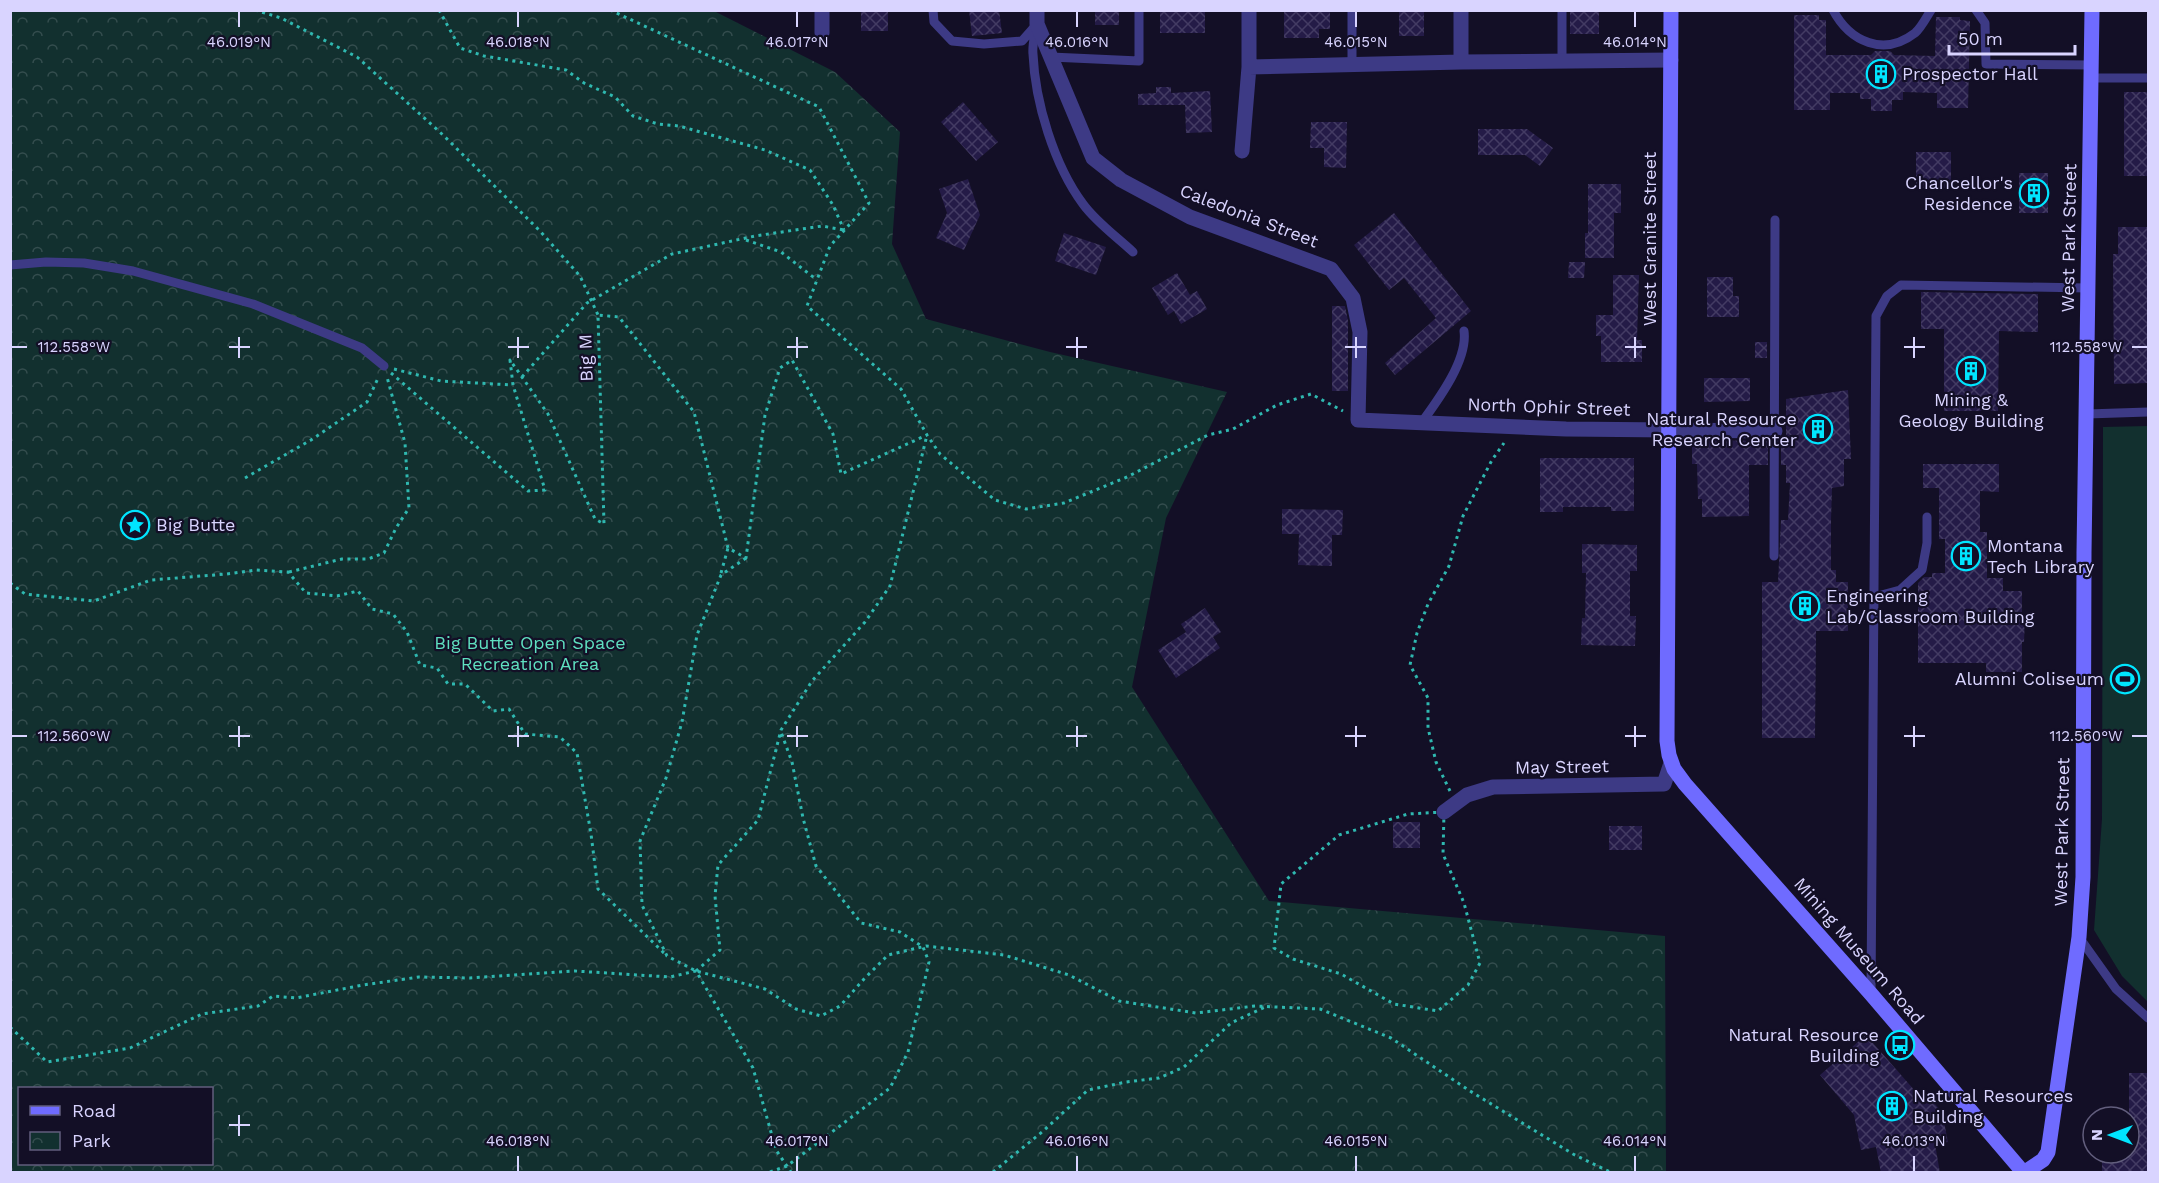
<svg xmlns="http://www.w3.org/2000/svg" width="2159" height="1183" font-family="'Work Sans',sans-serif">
<defs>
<pattern id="park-crowns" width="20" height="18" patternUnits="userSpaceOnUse" patternTransform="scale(1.5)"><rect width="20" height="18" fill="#12302f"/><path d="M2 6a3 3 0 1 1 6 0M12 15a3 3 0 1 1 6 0" fill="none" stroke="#344d4e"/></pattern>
<pattern id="building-cross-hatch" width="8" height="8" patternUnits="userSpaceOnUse" patternTransform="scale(1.5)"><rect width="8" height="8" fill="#241b47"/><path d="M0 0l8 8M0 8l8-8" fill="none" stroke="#433b63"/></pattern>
</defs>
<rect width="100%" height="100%" fill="#130f26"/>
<path fill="#12302f" d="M2148,426V1002L2122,976L2094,930L2102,819L2103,427Z"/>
<path fill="url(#park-crowns)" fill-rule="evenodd" d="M10,11H714L835,72L900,132L892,244L926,319L1050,352L1227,392L1166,518L1132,687L1269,901L1665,936L1666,1172H11ZM20,1088H212V1164H20Z"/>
<path fill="url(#building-cross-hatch)" d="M861,10H888V31H861Z
M969,10H999L1002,33L972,36Z
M1095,10H1119V25H1095Z
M1160,10H1205V33H1160Z
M1284,10H1330V29H1319V38H1284Z
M1399,10H1424V36H1399Z
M1570,10H1599V34H1570Z
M1794,15H1819V20H1826V55H1871L1875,51H1890L1894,55L1935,56L1936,17H1960V20L1970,21L1968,108H1937V93L1903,92V100H1892V111H1871V99H1860V93H1830V110H1794Z
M1156,87H1171V93L1210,91L1212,132L1186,133L1185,105H1138V94L1156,93Z
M2124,92H2148V176H2124Z
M963,102L998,142L976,161L941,122Z
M1311,122H1347L1346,168L1324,167V148H1310Z
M1478,129H1527L1553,148L1540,166L1525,155H1478Z
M1916,152H1951V188H1916Z
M2019,173H2048V213H2019Z
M968,179L980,215L964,250L936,238L947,213L939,189Z
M1588,184H1621V213H1614V258H1585V233H1588Z
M1394,213L1471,311L1395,375L1385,363L1436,318L1404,278L1389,290L1354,245Z
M2118,227H2148V383L2114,384L2113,254H2118Z
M1064,233L1106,247L1096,275L1055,261Z
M1569,262H1585L1584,278H1568Z
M1177,273L1190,295L1197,291L1207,309L1181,324L1174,311L1168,315L1152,288Z
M1613,275H1639L1637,340H1642V362H1601V336H1596V315H1613Z
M1707,277H1733V296H1739V317H1707Z
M1921,292L2038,294V332L1999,331L1998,411H1944V329H1921Z
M1332,306H1345L1348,321V391H1332Z
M1755,342H1767V358H1755Z
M1704,378H1750V401L1704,402Z
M1848,390L1851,459H1844V486L1832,488L1831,520V570H1836V582H1848V631H1816L1815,738H1762V582H1778L1781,520H1788L1790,483H1786V465H1781V439H1786V399Z
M1692,440L1768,441V465H1749V516L1702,517V499H1698L1697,464H1692Z
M1540,458H1634V511H1611V507H1563V512H1540Z
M1923,464H1999V492L1980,491V532H1987V578H2003V591H2022V618H2025L2024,642H2022V672H1986V663H1918V583L1924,577H1932V573H1945V539H1939V488H1923Z
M1282,509L1343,510L1342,535H1332V566L1298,565L1299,534H1282Z
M1582,544L1637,545V571H1630V616H1636L1635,646L1581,645L1582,618H1585L1586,573H1582Z
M1205,608L1221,632L1213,637L1220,648L1176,678L1158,650L1186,632L1181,624Z
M1393,822H1420V848H1393Z
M1609,826H1642V850H1609Z
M1866,1035L1923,1100L1928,1096L1942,1112L1948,1142L1935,1144L1940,1173H1881L1876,1147L1861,1150L1854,1115L1820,1075Z
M2129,1073H2148V1173H2102V1153H2129Z"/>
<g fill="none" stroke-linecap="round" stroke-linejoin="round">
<path stroke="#2fb8b0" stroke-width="3" stroke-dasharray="3 4.5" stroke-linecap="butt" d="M255,10L281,18L357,57L443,135L540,231L580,276L598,315
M439,10L460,48L484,56L566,70L584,83L615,97L633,116L658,124L679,126L765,150L810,170L833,205L844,230
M610,10L819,107L869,203L830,246L807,306L901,389L927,435L940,454L995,500L1026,509L1064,503L1127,477L1208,435L1233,429L1277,405L1311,394L1343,411
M746,240L781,252L817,280
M394,369L441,381L512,385
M391,373L528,491L545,490L513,385L510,360L548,414L595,519L604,524L598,315L619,317L694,412L728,548L746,558L765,415L780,368L792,360L833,434L841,474L927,435
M522,377L587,303L672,254L755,236L822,226L844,230
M245,478L311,440L367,402L379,376
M746,558L721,575L697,635L682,722L666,778L640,841L642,905L667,956L696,971L765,989L796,1009L821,1016L840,1006L864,979L888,955L926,946L1004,955L1069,975L1119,1001L1196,1013L1255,1006L1320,1009L1391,1038L1470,1091L1573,1154L1610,1172
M289,572L342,559H368L384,553L396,528L409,508L405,443L387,377
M721,573L728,548
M10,583L25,594L94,601L151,580L227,574L256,570L288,572L306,593L337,596L358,591L372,609L393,614L407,632L420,665L437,668L448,684H465L493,711L509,709L525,734L560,737L577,753L591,834L598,889L664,953
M1450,791L1436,762L1428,728V698L1410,665L1417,633L1428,604L1449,566L1463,516L1492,460L1504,443
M1444,812L1443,854L1464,903L1480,963L1468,985L1438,1011L1394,1004L1341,974L1293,959L1274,948L1281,884L1339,835L1408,814Z
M696,971L720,950L715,896L718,865L758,820L781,730L812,681L865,622L890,586L927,435
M10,1027L47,1062L130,1048L202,1014L258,1006L273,996L296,998L363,985L419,977L470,978L575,971L670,977L696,971L753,1068L776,1150L791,1172
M770,1172L787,1166L890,1088L908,1052L929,962L923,947L900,932L861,923L816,866L803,818L792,762L781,732
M993,1172L1042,1132L1088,1090L1126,1082L1159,1078L1184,1067L1231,1023L1265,1007"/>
<path stroke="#3d3a85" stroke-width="9" d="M933,10L934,22L952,41L984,44L1022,41L1037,24
M1833,10C1850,42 1884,57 1915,33C1921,28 1926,18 1931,10
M1976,10L1985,23L1986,64L2092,65
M1036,27C1035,35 1032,45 1033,54C1035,102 1054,165 1083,204C1096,222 1117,237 1133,252
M1051,57L1139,61V10
M1562,61V10
M1352,64V10
M2092,78H2148
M10,265L46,262L84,263L133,271L253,304L362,348L384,366
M2087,414L2148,412
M1422,422C1438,400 1468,360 1464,331
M1774,556L1775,220
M1874,597L1900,590L1922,570L1927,543V517
M2079,937L2116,989L2148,1018
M1871,994L1876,316L1887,296L1901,285L2088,288"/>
<path stroke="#3d3a85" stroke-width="15" d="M1037,10V24L1093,158L1121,180L1190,217L1331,269L1353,298L1360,332L1358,420L1566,429L1775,431
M1461,10V62
M822,33V10
M1249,67L1461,62L1671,60
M1242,151L1249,67V10
M1444,812L1467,795L1493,787L1664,784L1671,763"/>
<path stroke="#6f6bff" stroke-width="15" d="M1671,10L1667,741L1669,755L1674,769L1685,784L1871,994L2023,1172
M2025,1172L2043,1160L2048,1152L2079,937L2083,877L2084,553L2092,10"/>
</g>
<path fill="none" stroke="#d9d4ff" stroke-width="2" d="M239,12V27M518,12V27M797,12V27M1077,12V27M1356,12V27M1635,12V27M239,337V358M518,337V358M797,337V358M1077,337V358M1356,337V358M1635,337V358M1914,337V358M12,347H27M229,347H250M508,347H529M787,347H808M1066,347H1087M1345,347H1366M1625,347H1646M1904,347H1925M2132,347H2147M239,726V747M518,726V747M797,726V747M1077,726V747M1356,726V747M1635,726V747M1914,726V747M12,736H27M229,736H250M508,736H529M787,736H808M1066,736H1087M1345,736H1366M1625,736H1646M1904,736H1925M2132,736H2147M239,1115V1136M229,1125H250M518,1156V1171M797,1156V1171M1077,1156V1171M1356,1156V1171M1635,1156V1171M1914,1156V1171"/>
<defs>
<g id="building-ring" transform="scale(1.5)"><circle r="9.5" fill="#130f26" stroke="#00e5ff" stroke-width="1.5"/><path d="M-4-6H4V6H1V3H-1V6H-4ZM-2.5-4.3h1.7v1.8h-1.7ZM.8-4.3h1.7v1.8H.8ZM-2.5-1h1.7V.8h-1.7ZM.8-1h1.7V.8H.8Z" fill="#00e5ff"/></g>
<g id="sight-ring" transform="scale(1.5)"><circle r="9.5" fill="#130f26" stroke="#00e5ff" stroke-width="1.5"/><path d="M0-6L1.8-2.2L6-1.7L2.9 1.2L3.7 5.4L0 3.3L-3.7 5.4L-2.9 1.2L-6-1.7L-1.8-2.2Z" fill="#00e5ff"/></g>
<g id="stadium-ring" transform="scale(1.5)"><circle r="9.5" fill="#130f26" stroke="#00e5ff" stroke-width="1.5"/><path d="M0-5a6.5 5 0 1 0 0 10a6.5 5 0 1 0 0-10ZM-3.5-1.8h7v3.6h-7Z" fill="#00e5ff"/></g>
<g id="bus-ring" transform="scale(1.5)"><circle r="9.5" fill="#130f26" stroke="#00e5ff" stroke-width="1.5"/><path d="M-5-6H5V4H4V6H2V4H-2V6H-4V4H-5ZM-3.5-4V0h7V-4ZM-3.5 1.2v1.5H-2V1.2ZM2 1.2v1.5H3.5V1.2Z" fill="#00e5ff"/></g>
</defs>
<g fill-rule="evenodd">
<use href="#building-ring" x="1881" y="74"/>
<use href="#building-ring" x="2034" y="193"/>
<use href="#building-ring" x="1971" y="371"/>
<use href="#building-ring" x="1818" y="429"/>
<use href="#sight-ring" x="135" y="525"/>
<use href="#building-ring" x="1966" y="556"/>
<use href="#building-ring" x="1805" y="606"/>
<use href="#stadium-ring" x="2125" y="679"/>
<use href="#bus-ring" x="1900" y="1045"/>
<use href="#building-ring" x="1892" y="1106"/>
</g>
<g text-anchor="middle" stroke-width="4.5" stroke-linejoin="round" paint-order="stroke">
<g font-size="18" fill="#d9d4ff" stroke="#130f26" text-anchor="start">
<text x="1902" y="80">Prospector Hall</text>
<text x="2013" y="189" text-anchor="end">Chancellor's<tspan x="2013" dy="21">Residence</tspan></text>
<text x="1971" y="406" text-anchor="middle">Mining &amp;<tspan x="1971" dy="21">Geology Building</tspan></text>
<text x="1797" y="425" text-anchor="end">Natural Resource<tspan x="1797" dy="21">Research Center</tspan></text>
<text x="156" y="531">Big Butte</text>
<text x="1987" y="552">Montana<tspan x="1987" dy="21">Tech Library</tspan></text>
<text x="1826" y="602">Engineering<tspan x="1826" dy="21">Lab/Classroom Building</tspan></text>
<text x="2104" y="685" text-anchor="end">Alumni Coliseum</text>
<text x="1879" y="1041" text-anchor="end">Natural Resource<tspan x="1879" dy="21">Building</tspan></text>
<text x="1913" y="1102">Natural Resources<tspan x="1913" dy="21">Building</tspan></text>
</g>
<g font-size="18" fill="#d9d4ff" stroke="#130f26">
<text transform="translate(1249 216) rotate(21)" y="6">Caledonia Street</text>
<text transform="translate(2069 238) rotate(-89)" y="6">West Park Street</text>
<text transform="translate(1650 239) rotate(-90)" y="6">West Granite Street</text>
<text transform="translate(586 358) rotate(-92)" y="6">Big M</text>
<text transform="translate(1549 407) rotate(2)" y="6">North Ophir Street</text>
<text transform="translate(1562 767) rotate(-1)" y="6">May Street</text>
<text transform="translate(2062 832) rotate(-89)" y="6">West Park Street</text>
<text transform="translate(1859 951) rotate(49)" y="6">Mining Museum Road</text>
</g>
<g font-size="18" fill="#5fe0c0" stroke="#130f26">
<text x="530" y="649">Big Butte Open Space<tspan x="530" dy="21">Recreation Area</tspan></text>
</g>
</g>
<g font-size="15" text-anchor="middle" fill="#d9d4ff" stroke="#130f26" stroke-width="4.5" stroke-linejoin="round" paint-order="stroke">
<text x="239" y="47">46.019°N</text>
<text x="518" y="47">46.018°N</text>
<text x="797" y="47">46.017°N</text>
<text x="1077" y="47">46.016°N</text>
<text x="1356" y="47">46.015°N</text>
<text x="1635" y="47">46.014°N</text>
<text x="2086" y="352">112.558°W</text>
<text x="74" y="352">112.558°W</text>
<text x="2086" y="741">112.560°W</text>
<text x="74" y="741">112.560°W</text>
<text x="518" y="1146">46.018°N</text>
<text x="797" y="1146">46.017°N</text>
<text x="1077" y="1146">46.016°N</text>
<text x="1356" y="1146">46.015°N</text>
<text x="1635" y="1146">46.014°N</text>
<text x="1914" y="1146">46.013°N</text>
</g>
<rect width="2159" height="1183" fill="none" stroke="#d9d4ff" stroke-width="24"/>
<rect x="18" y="1087" width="195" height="78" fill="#130f26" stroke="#625e7d" stroke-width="1.5"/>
<rect x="30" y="1106" width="30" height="9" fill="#6f6bff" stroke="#625e7d" stroke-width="1.5"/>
<text x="72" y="1117" font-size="18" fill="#d9d4ff">Road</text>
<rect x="30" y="1132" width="30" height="18" fill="url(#park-crowns)" stroke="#625e7d" stroke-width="1.5"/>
<text x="72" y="1147" font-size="18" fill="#d9d4ff">Park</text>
<g transform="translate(2111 1135) rotate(270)"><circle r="28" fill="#130f26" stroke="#625e7d" stroke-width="1.5"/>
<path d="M0-4.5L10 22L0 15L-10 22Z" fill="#00e5ff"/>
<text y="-9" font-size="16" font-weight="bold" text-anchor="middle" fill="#d9d4ff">N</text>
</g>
<path d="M1949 45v9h126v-9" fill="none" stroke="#d9d4ff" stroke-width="3"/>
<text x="1958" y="45" font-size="18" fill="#d9d4ff" stroke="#130f26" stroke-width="4.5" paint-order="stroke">50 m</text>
</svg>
